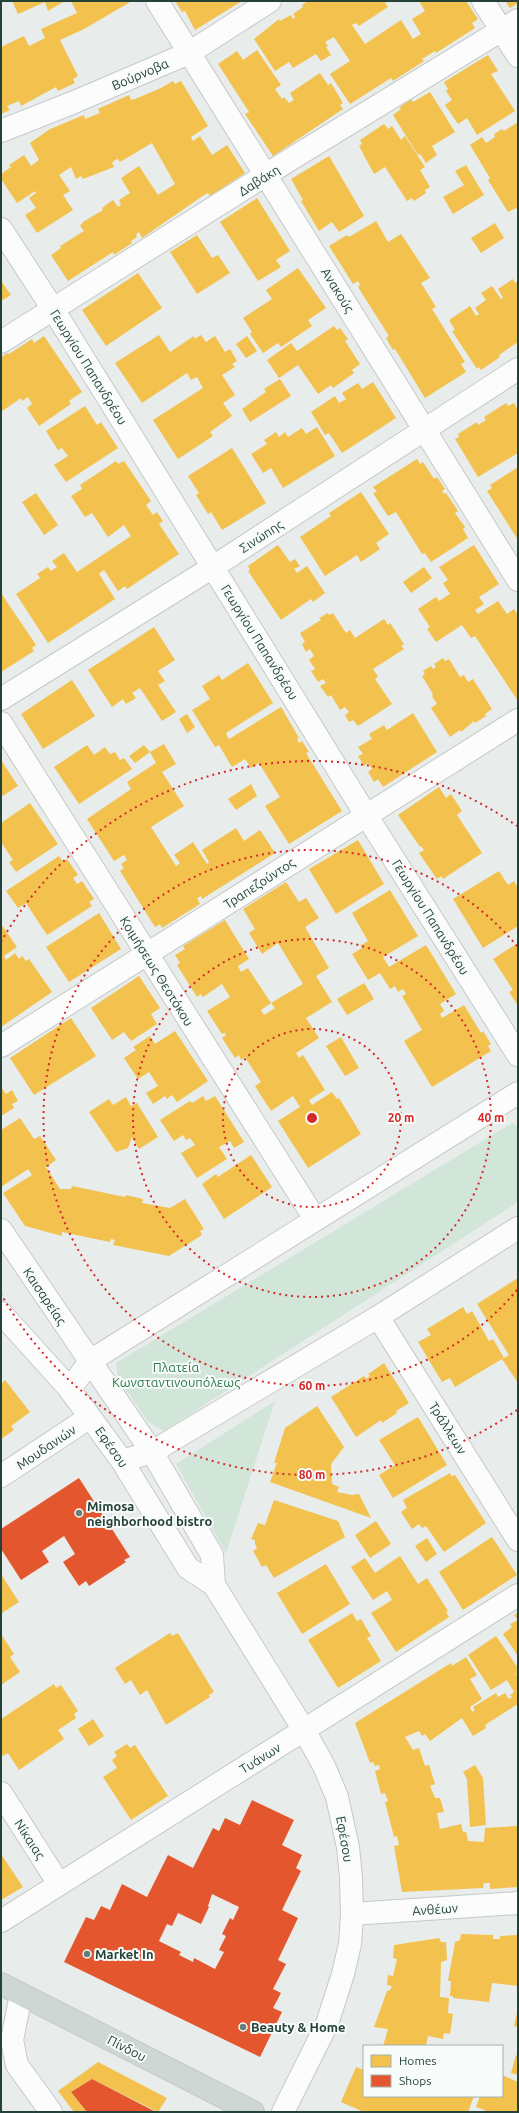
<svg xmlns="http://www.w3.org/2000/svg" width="519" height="2113" font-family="Ubuntu,sans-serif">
<rect width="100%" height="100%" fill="#e8edeb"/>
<path fill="#d1e6d8" d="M512,1123L518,1126V1202L164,1431L148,1422L118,1378L116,1363Z
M275,1401L226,1553L176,1464Z"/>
<path fill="#f2c14e" d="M12,1H62L63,2L48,11L45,2L18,14Z
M71,1H132L84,29L60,40L78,76L73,79L75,83L58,91L56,87L21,106L19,101L7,106L10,110L1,114V47L24,36L29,46L45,38L41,29L77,13Z
M175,1H242L195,30L185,11L182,12Z
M308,1H390L385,3L388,7L359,26L356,23L352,25L365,44L401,20L413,39L421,34L412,19L425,11L419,1H466L478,19L472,23L475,28L436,53L435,51L422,59L424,61L393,81L391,78L350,104L330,74L350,61L334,37L325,42L328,46L326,47L331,55L321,61L316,54L293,68L289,62L275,71L254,39L279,19L280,21L291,15L293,19L295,17L293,14L303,7L302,5Z
M505,1H518V3L510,8Z
M257,50L281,85L275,89L282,99L284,97L289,103L294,100L290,93L320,73L328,85L331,83L343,103L340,105L343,109L273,156L245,114L249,112L218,64L237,51L243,60Z
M488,55L498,71L491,74L515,111L477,135L467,118L458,124L445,105L452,100L446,91L448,89L444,82Z
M173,81L175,84L181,81L208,126L191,137L193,141L200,136L212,155L227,145L245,173L210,196L208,193L204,195L142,238L139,232L136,235L137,237L131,241L132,243L114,255L113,252L68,281L51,255L61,248L60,246L84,231L80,226L83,222L103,210L102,208L113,200L118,207L121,205L119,200L130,193L121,178L139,166L158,195L175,184L152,143L120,162L118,159L115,160L112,163L114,167L83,179L81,176L76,179L71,167L59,175L70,191L63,195L73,210L37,233L25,215L36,208L29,198L36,193L35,191L17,203L1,179V174L11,167L9,165L24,155L31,166L39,160L30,143L50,129L84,115L85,119L100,113L98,109L129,95L131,100L135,99L161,88Z
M430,92L455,132L432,146L437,155L426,163L420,154L418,155L393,115L401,109L400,107L411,99L413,102Z
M518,122V211L516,208L508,212L488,180L490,178L470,145L482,137L486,143L495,137L494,134L502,129L504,131Z
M384,124L388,129L392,126L401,140L405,136L425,167L420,170L430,187L425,190L426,193L414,201L412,198L407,201L385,167L374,174L359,146L362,144L360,140Z
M329,156L364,216L339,232L332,222L319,231L301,201L303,200L291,179Z
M466,165L484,195L453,214L443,197L464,185L455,171Z
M257,198L290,251L276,260L281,267L258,281L220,222Z
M376,221L388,242L401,234L413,252L430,278L421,283L436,307L432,309L465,362L461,364L466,372L425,398L395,349L393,350L386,338L389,336L358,287L360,285L358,281L353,284L329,246L347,235L349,237Z
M495,223L504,238L481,253L471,238Z
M197,235L212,258L218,255L230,273L197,294L170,252Z
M298,268L326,308L308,320L312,326L281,347L278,343L263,353L250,334L252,332L243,318L272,299L266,290Z
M138,273L162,308L106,346L82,310Z
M513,279L515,283L518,281V342L499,355L500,357L481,370L479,367L477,369L452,331L455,330L449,320L470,306L476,316L479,314L475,308L486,300L481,293L492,286L501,299L503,298L498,289Z
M1,281L11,295L1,301Z
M334,326L337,330L340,328L348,339L345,341L360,364L352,370L354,373L333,388L331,385L318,394L298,365L279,378L267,360L291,343L297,351Z
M159,335L170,352L194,336L195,339L201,335L206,342L215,336L225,352L230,349L237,361L232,364L235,367L222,375L235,395L223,403L232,416L210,432L213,436L178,459L153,420L203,388L197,377L191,380L187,373L142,403L115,363Z
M44,336L82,392L69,401L71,404L39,426L27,408L32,404L28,397L22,401L21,398L1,412V357L8,353L9,354L32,339L34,343Z
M247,336L257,351L246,358L236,344Z
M280,379L291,396L250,422L242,409L266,392L264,389Z
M373,382L396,418L342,453L329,433L325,435L311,412L335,396L339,403L346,399L342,393L358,383L362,389Z
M506,403L508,406L514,403L518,410V453L478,477L455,439L459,437L458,434L477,422L478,425L486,420L484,417Z
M85,406L97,425L101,422L118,448L66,482L54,465L68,456L62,448L58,450L46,431Z
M317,427L335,456L283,488L271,468L263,473L251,454L267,444L264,440L276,432L279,437L285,432L288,437L302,428L306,434Z
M232,448L266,503L222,530L211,512L208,514L196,495L199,493L188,476Z
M417,459L420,464L423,462L434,479L437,477L445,489L442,491L444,494L446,493L458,511L455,513L465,527L463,529L468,538L431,562L425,553L422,554L396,512L388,516L373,493L377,492L373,487Z
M116,461L118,464L124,461L151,501L146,505L153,515L157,512L163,521L159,524L179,554L127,589L125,586L118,591L104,570L99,574L115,599L48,643L16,594L40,578L37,574L48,567L51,571L57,567L52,561L64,553L77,572L131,536L124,525L108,537L92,513L85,517L71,496L82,489L80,485Z
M518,467V540L487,491L492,488L490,485Z
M361,492L389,534L376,543L380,549L361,562L357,555L325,576L300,537L331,516L329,513Z
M36,493L58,525L44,535L22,502Z
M278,545L290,562L295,559L300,566L294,569L297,573L307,566L325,593L313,602L311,599L281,620L248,571L250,570L248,566Z
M474,545L499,584L479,597L484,604L475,610L478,614L498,601L507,614L514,609L518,615V701L475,636L471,638L462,625L436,642L427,629L430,627L418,609L436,597L439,601L450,594L443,583L448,580L439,567Z
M424,567L432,578L411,593L403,582Z
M1,593L36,645L32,648L34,651L1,672Z
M328,613L329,615L333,613L346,633L350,630L355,638L384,619L388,625L390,623L404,644L401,646L404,649L373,669L378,676L375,679L392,704L358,726L353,720L349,722L345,715L349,712L345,707L340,710L331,695L328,697L320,686L326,683L323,679L318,682L311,671L315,669L309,660L314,656L310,649L306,652L302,644L305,642L300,633L321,620L319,618Z
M154,627L175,660L158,671L165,681L158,685L176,712L162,721L140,688L132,693L136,698L126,704L123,699L112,707L88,670Z
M443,658L445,661L449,659L460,677L464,675L468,682L473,679L492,709L485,714L486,716L475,723L474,721L461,732L460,730L450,737L431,708L437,704L432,696L433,694L422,676L425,674L423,671L431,666L433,669L436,667L434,664Z
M248,663L273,703L226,733L229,739L281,707L299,738L297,739L299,743L302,741L309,752L306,753L342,811L289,844L265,806L280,797L259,763L251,768L245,759L232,767L219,745L215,747L192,710L210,699L202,686L219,675L222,680Z
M72,680L95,716L43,749L21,714Z
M413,713L437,752L383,787L378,779L374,782L368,772L372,769L368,763L364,766L358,756L363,754L358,747L372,739L369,734L384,725L387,730Z
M187,714L195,727L187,733L179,719Z
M164,744L176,764L162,772L184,806L151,827L176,866L180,863L174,855L193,842L207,864L209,862L202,850L236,828L244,841L260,830L275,853L202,899L201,896L197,898L200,904L162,928L160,924L155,927L120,871L124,868L121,864L127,860L124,855L114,861L87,819L131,789L127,782L156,763L150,752Z
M87,745L94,755L105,747L110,754L115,752L120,760L124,758L132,769L79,804L54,767Z
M144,745L150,752L135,763L129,756Z
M1,760L18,786L1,797Z
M251,784L257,796L236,810L228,799Z
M439,787L446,798L451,794L462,811L457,815L482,853L443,879L441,876L437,879L419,853L424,850L421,846L420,847L398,815Z
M30,803L58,844L16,872L9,862L13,860L1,842V823Z
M358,840L384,884L336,914L309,869Z
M59,856L63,862L67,859L78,875L73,878L77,884L82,881L94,899L89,902L92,906L47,935L26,903L18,908L6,891Z
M499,871L508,885L514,881L518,888V926L483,948L453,899Z
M286,882L299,902L306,898L319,918L305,927L329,968L316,976L332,1002L306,1018L319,1038L296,1053L299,1058L303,1055L325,1090L309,1100L312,1105L332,1092L337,1099L339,1098L361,1134L308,1168L278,1121L300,1107L293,1096L271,1111L255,1086L261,1082L245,1057L241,1060L239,1055L235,1058L222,1038L226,1035L225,1033L222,1034L207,1011L230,997L222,984L203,997L201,994L197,997L177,965L180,963L175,955L185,949L183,946L225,920L249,959L238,966L241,972L248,968L271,1003L261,1010L264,1015L275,1008L271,1003L303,984L278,943L262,954L249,933L255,929L243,909Z
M390,890L418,936L383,957L389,967L426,945L456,994L440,1004L444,1011L440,1014L442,1018L464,1005L481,1033L483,1031L491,1044L488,1046L491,1051L432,1087L404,1041L422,1030L402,996L406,994L403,989L398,992L395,986L390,989L380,973L368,980L352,954L362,948L360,946L368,941L352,913Z
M99,913L121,949L69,982L46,947Z
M1,924L17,947L4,956L6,960L15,953L19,959L22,956L26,961L29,959L52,992L1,1027Z
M518,943V1006L509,992L513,990L493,959Z
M139,976L160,1008L151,1014L157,1024L131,1041L124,1032L112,1040L91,1008Z
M364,983L374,999L347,1015L337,999Z
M71,1018L96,1056L34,1095L10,1058Z
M175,1031L208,1081L177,1102L172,1095L167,1099L165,1096L153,1104L146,1093L158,1086L149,1072L138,1079L124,1058L136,1050L133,1047L150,1036L155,1044Z
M341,1037L359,1068L345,1076L326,1046Z
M1,1087L6,1094L12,1090L18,1101L12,1104L14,1108L1,1116Z
M203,1096L206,1101L215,1096L244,1142L234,1148L230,1141L219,1147L227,1159L197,1178L181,1153L195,1145L190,1138L186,1140L183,1135L174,1141L160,1120L190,1101L192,1103Z
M126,1097L131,1106L137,1103L158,1137L139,1149L132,1137L128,1148L116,1152L89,1112L109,1099L113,1105Z
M20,1118L34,1139L40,1136L56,1160L46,1167L60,1189H71L72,1186L125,1197L126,1195L143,1199L142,1203L170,1208L185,1199L204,1229L200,1231L202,1235L169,1256L113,1245L115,1240L111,1239L110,1242L62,1232V1236L25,1226L3,1193L32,1175L28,1169L1,1187V1130Z
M251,1155L272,1187L224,1219L202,1184L216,1174L218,1177Z
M518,1278V1383L502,1359L455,1387L450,1378L442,1382L418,1342L431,1335L427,1329L463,1307L467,1314L472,1311L489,1341L493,1339L504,1358L509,1355L477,1304Z
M384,1363L409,1403L396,1411L397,1413L382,1423L381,1420L356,1437L331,1397L364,1376L366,1379L370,1376L368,1374Z
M5,1380L30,1412L11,1426L14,1430L1,1439V1384Z
M317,1406L344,1447L331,1464L332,1484L339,1487L337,1492L352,1495L359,1494L371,1518L270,1482L277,1463H274L285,1428Z
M418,1417L447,1465L393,1498L379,1475L395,1465L379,1440Z
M450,1473L451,1476L455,1475L486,1523L444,1552L426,1526L422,1528L419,1524L412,1529L401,1512L407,1508L403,1500Z
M274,1500L338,1521L345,1537L274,1578L266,1565L262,1567L253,1551L257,1548L255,1544V1540L251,1539L258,1523L265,1525Z
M376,1521L391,1544L370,1558L355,1535Z
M492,1537L517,1575L463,1610L439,1572Z
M427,1538L437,1554L426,1562L415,1546Z
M400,1556L418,1584L427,1578L448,1611L446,1612L449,1617L396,1652L371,1613L392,1600L387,1591L373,1600L351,1567L365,1558L375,1573Z
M326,1564L350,1604L302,1634L277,1593Z
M1,1574L19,1602L2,1613L1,1611Z
M352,1613L357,1621L361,1619L371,1636L367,1638L381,1661L338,1688L308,1640Z
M518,1613V1656L503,1634L512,1627L510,1624L518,1620L514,1615Z
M170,1633L172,1636L178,1633L214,1692L209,1695L210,1697L166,1725L147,1690L140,1695L131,1680L125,1684L115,1668Z
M1,1634L14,1654L10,1657L20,1672L1,1685Z
M496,1636L518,1668V1672L512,1676L518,1673V1704L485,1725L486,1728L473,1736L462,1718L430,1741L425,1734L422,1736L419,1731L405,1737L413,1750L419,1748L425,1766L429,1765L435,1784L430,1786L435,1798H440L444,1812L437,1813L440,1829L461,1824L463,1832H466L468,1841L484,1842L485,1828L517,1826L518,1887L490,1889V1883H484L483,1888L402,1892L394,1846L399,1845L398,1840L397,1836L394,1837L385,1802L388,1801L385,1793L381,1794L375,1771L380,1769L379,1765L375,1766L373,1762L370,1763L355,1723L451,1663L452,1666L466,1657L477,1675L470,1679L482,1699L470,1707L472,1712L475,1710L473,1707L496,1693L498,1697L505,1693L509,1699L512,1697L510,1695L514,1692L507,1680L491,1690L468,1655Z
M54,1684L56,1688L61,1685L78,1711L74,1714L76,1718L58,1730L64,1739L19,1770L8,1753L3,1756L1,1753V1719Z
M93,1719L104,1736L89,1746L78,1729Z
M127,1744L130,1748L135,1745L168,1796L131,1820L103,1777L117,1768L112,1760L117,1756L114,1752Z
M475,1765L483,1778L486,1825L470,1827L467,1779L463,1772Z
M1,1854L23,1887L1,1900Z
M461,1934L493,1935V1939H500V1936L518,1935V1986L492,1983L489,2002L453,1998V1996H450L451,1981H448L455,1942L460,1940Z
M439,1938L441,1942H446L447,1960L441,1962L440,1997L449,1998L448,2013L453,2014L450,2034L444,2033L443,2039L428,2036L426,2046H383L388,2029L374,2027L387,1991L390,1990L392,1986L387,1985L388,1975L393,1976L397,1959L393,1958L394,1945Z
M517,2013H518V2027L514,2026Z
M516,2055L518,2056V2075L511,2073Z
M98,2062L167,2098L158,2112L92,2079L71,2092L87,2112H74L58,2091Z
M356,2067L364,2070V2096H474L468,2112H364L341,2102Z
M502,2075L518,2082V2112H484L485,2110L476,2107L480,2096H502Z"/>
<path fill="#e4572e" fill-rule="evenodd" d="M79,1478L130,1557L124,1560L126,1562L89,1586L86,1581L79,1586L63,1562L75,1554L64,1536L42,1551L49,1562L21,1580L1,1549V1529Z
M252,1800L294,1820L282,1845L302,1855L296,1868L301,1871L282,1910L298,1918L278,1960L286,1964L273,1989L281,1993L273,2008L282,2012L260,2057L64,1962L86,1917L94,1920L101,1906L110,1910L122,1884L147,1897L168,1855L193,1868L213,1828L219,1831L225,1818L240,1825ZM212,1894L239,1907L233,1920L230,1918L222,1934L226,1936L219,1950L224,1952L215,1969L194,1958L193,1962L179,1955L181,1952L159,1941L167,1924L172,1926L178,1913L201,1924L209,1907L208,1906Z
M92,2079L156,2112H87L71,2092Z"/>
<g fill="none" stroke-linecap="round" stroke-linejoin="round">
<g stroke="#c5cac8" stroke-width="24">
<path id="minor" d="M157,1L518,580
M483,1L518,56
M1,131L72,103L189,53L270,1
M1,229L53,309L366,815L518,1055
M1,342L283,164L518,20
M1,699L213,567L518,369
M1,723L315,1219
M1,1046L518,720
M1,1230L152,1452L212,1555L214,1585
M1,1313L67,1386L90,1417L122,1461L188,1568L214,1585L304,1730L324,1766L337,1797L348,1847L351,1878L352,1914L350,1944L343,1974L327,2024L283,2112
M378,1317L518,1540
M70,1389L90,1361L518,1093
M122,1461L152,1452L378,1317L518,1228
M1,1476L90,1417
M1,1793L59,1884
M352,1914L518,1903
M1,1921L518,1595
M21,1995L12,2040L17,2065L51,2112"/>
</g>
<g stroke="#c3ccc9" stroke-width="24">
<path id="major" d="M1,1984L253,2112"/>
</g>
<use href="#minor" stroke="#fcfcfc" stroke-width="22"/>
<use href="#major" stroke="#cfd7d5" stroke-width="22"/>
</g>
<g fill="none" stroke="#d62828" stroke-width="2" stroke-dasharray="2 4">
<circle cx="312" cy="1118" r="89"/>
<circle cx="312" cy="1118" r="179"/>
<path d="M517 1290A268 268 0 1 1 517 946"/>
<path d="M517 1410A357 357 0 0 1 1 1294M1 942A357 357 0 0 1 517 826"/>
</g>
<g fill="#697e78" stroke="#f7fbf9" stroke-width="1.5">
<circle cx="79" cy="1513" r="4"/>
<circle cx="87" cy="1954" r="4"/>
<circle cx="243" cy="2027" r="4"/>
</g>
<g text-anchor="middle" stroke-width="4" stroke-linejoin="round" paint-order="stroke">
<g font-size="13" fill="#24423a" stroke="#f7fbf9">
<text transform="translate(140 74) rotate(-23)" y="5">Βούρνοβα</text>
<text transform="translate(259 180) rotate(-32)" y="5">Δαβάκη</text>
<text transform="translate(338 290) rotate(58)" y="5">Ανακούς</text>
<text transform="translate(89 367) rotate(58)" y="5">Γεωργίου Παπανδρέου</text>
<text transform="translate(261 536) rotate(-33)" y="5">Σινώπης</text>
<text transform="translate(260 642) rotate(58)" y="5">Γεωργίου Παπανδρέου</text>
<text transform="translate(259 883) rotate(-33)" y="5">Τραπεζούντος</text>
<text transform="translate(431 917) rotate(58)" y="5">Γεωργίου Παπανδρέου</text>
<text transform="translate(157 971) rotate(58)" y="5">Κοιμήσεως Θεοτόκου</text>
<text transform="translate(45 1296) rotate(56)" y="5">Καισαρείας</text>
<text transform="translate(448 1428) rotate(58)" y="5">Τράλλεων</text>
<text transform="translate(46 1447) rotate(-34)" y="5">Μουδανιών</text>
<text transform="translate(112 1447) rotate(55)" y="5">Εφέσου</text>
<text transform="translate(260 1758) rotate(-32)" y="5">Τυάνων</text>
<text transform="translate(30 1839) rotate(57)" y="5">Νίκαιας</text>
<text transform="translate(345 1839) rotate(80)" y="5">Εφέσου</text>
<text transform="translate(435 1909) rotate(-4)" y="5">Ανθέων</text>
<text transform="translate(127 2048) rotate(27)" y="5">Πίνδου</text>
</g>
<g font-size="13" fill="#2d7a4b" stroke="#f7fbf9">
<text x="176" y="1372">Πλατεία<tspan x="176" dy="15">Κωνσταντινουπόλεως</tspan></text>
</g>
<g font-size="13" font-weight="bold" fill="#24423a" stroke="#f7fbf9" text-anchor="start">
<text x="87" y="1511">Mimosa<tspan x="87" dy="15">neighborhood bistro</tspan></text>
<text x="95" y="1959">Market In</text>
<text x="251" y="2032">Beauty &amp; Home</text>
</g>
</g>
<circle cx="312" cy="1118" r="6" fill="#d62828" stroke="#f7fbf9" stroke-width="2"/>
<g font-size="12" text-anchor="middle" font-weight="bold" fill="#d62828" stroke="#f7fbf9" stroke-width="4" stroke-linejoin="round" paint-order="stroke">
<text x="401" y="1122">20 m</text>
<text x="491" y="1122">40 m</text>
<text x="312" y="1390">60 m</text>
<text x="312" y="1479">80 m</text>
</g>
<rect width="519" height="2113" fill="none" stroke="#24423a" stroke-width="4"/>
<rect x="363" y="2045" width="140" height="52" fill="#f7fbf9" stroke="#a3b1ad"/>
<rect x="371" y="2055" width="20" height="12" fill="#f2c14e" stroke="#a3b1ad"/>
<text x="399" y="2065" font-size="12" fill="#24423a">Homes</text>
<rect x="371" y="2075" width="20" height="12" fill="#e4572e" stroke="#a3b1ad"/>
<text x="399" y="2085" font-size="12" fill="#24423a">Shops</text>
</svg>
